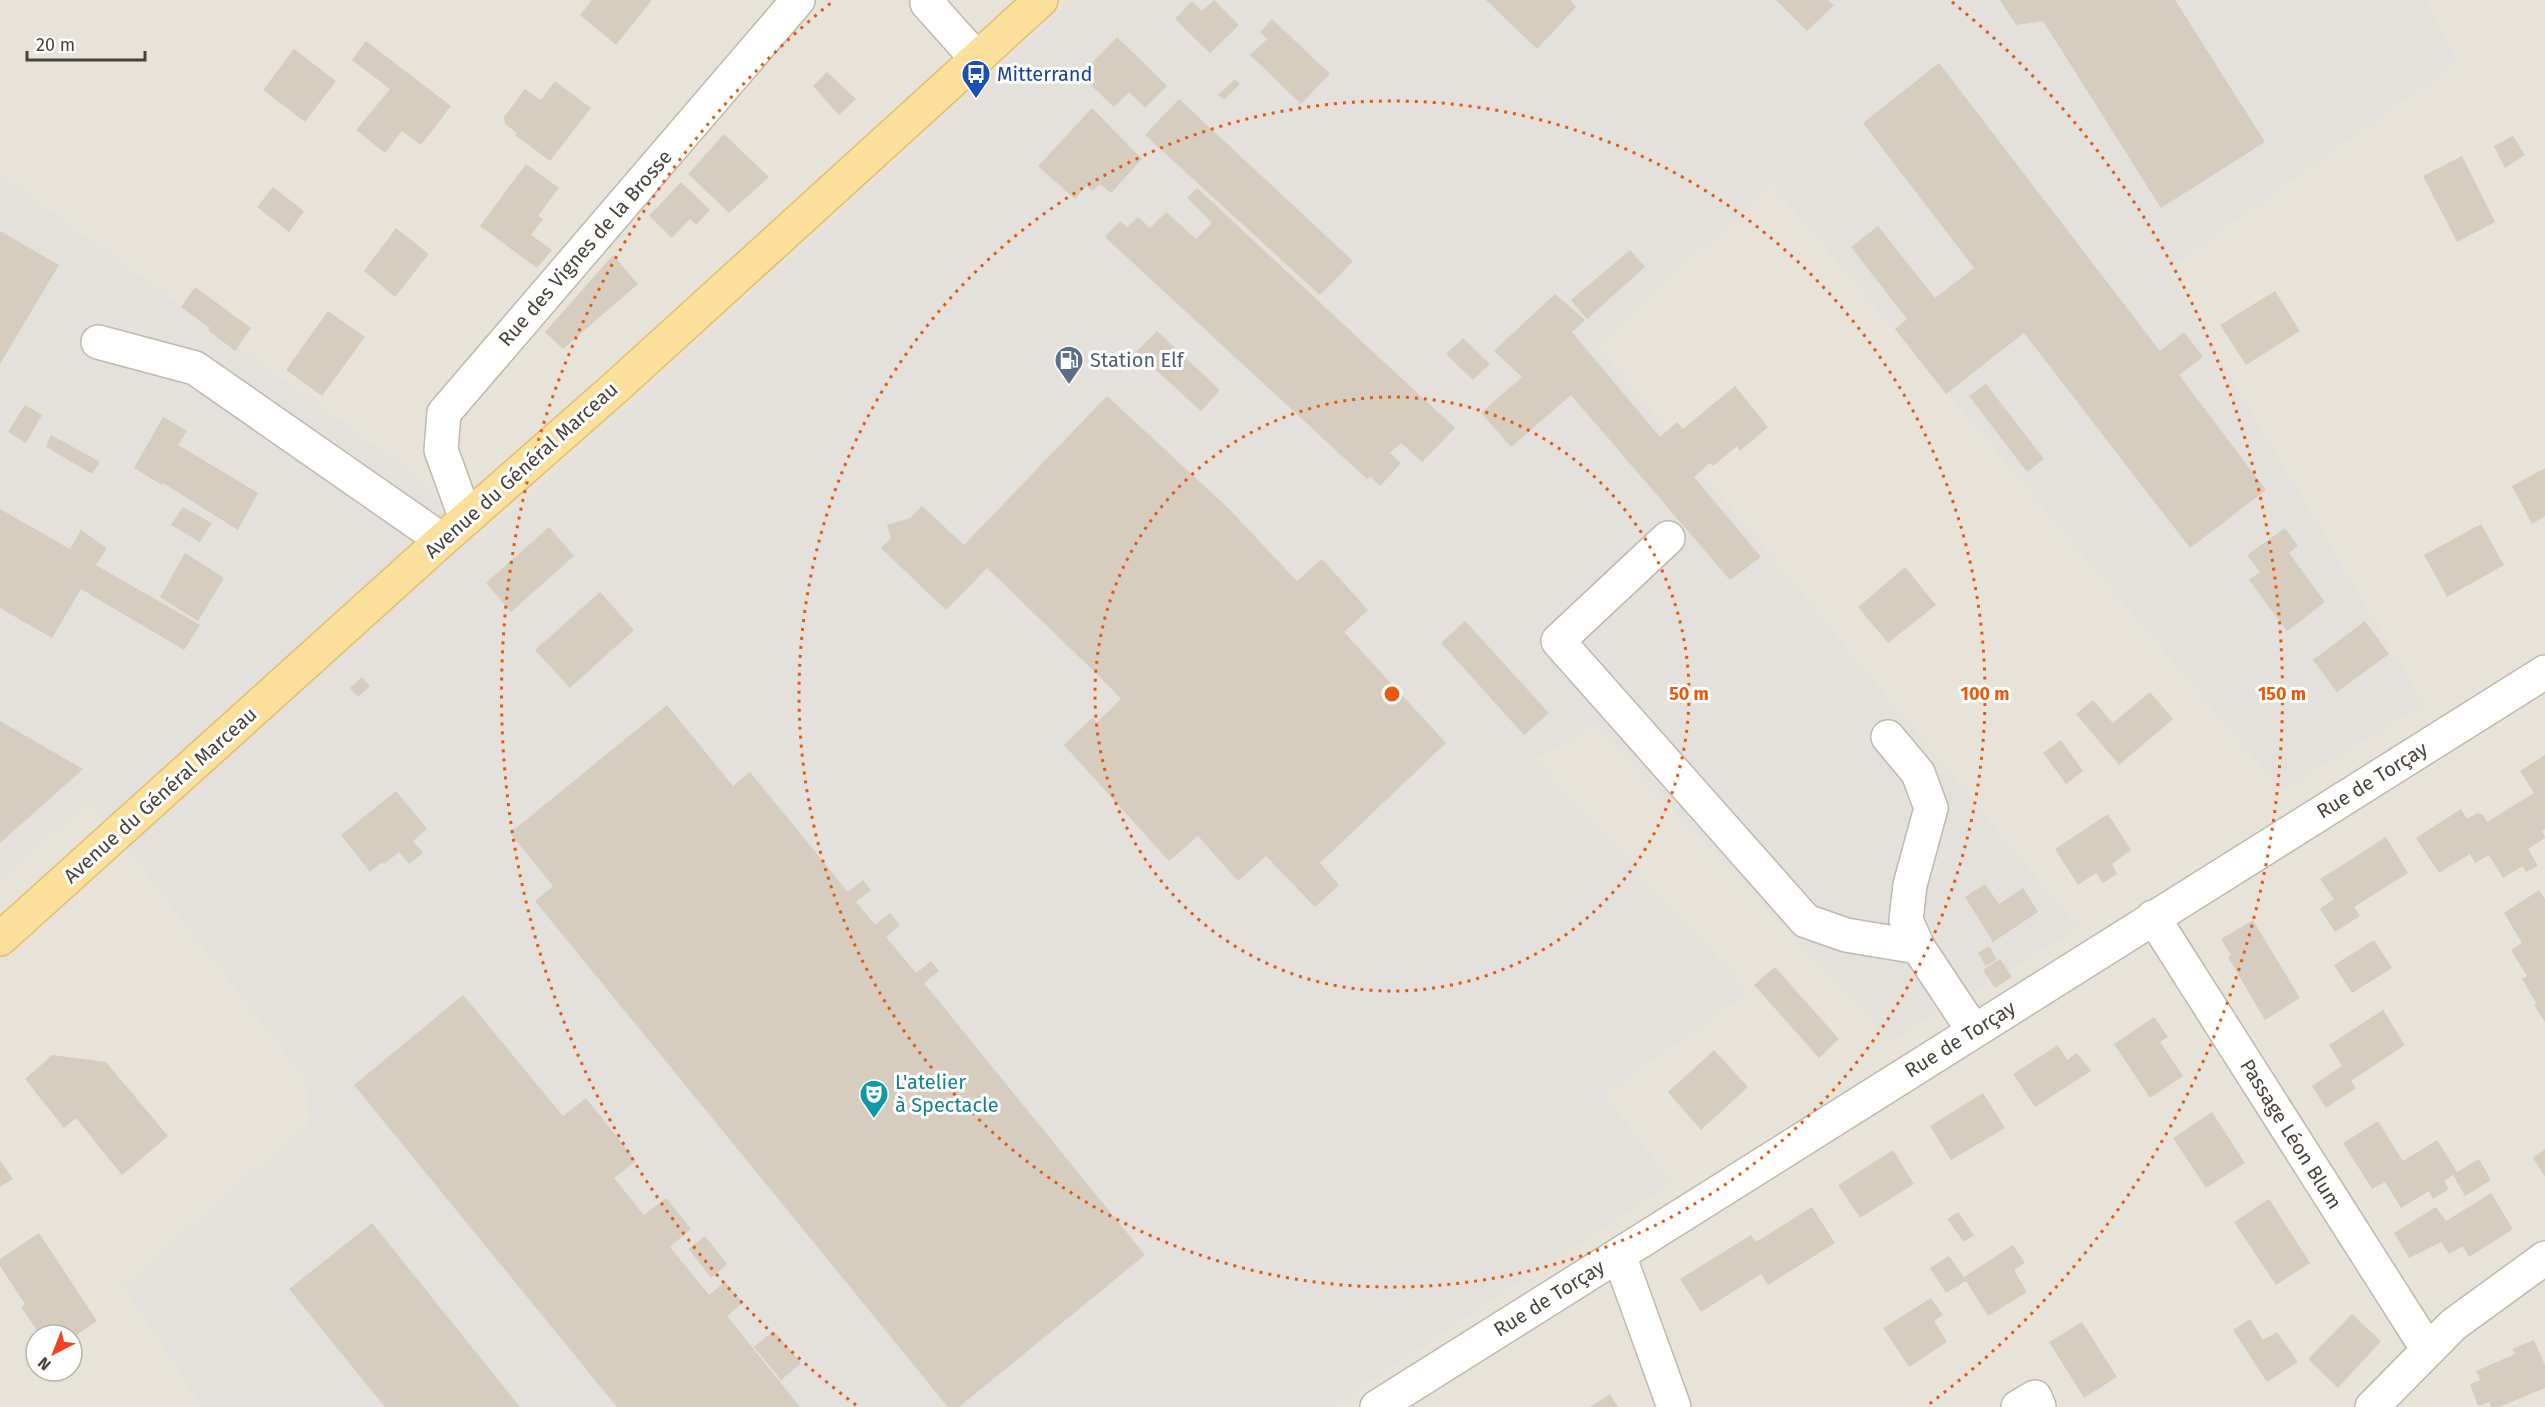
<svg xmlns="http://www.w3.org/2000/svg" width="2545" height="1407" font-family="'Fira Sans',sans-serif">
<rect width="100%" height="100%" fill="#f4f1ea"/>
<path fill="#e8e3d8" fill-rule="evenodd" d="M0,0H2545V1407H0ZM36,1335H72V1371H36Z"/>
<path fill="#e4e0db" d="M1072,0H2424L2457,62L2167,269L2424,704L2281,790L1771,183L1597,346L2078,928L1891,1041L1595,726L1534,759L1749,992L1604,1094L1672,1183L1329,1407H202L123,1286L311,1122L304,1077L90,801L0,879V175L411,472L480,542Z"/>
<path fill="#d6cdbf" d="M592,0H652L616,45L580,15Z
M1214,0L1239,25L1210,53L1175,19L1192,1L1202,11Z
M1486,0H1570L1576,7L1537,49Z
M1776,0H1828L1834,5L1807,31Z
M2000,0H2175L2265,142L2161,208L2043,21L2016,25Z
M1272,19L1330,74L1301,104L1250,55L1267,39L1260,32Z
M1117,37L1167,86L1145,108L1129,92L1114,107L1080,75Z
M366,41L451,106L421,145L402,131L385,153L356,130L390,89L352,60Z
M294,49L336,81L305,122L263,90Z
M1939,63L2160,351L2184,332L2203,357L2179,375L2266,490L2190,548L2024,333L1946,394L1895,329L1907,319L1851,247L1878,226L1935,298L1974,268L1863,123Z
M827,72L856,99L839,115L813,86Z
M1235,79L1240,84L1224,100L1218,95Z
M555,81L591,108L550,161L515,135L517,133L505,124L504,117L525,89L541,100Z
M1179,99L1353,261L1320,295L1145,135Z
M1092,108L1142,159L1111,193L1100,184L1093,191L1086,186L1075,199L1038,166Z
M724,134L769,177L729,213L688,174Z
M2513,136L2525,155L2505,168L2494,146Z
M2462,156L2495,222L2457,242L2423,176Z
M526,164L559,188L538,216L543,219L531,235L552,250L537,268L480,226Z
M681,182L710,210L696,225L690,219L672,238L649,216Z
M273,187L304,211L289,232L257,207Z
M1197,188L1455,428L1422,462L1401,443L1390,453L1401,463L1380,486L1370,476L1367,479L1105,237L1120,221L1127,227L1138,217L1150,228L1166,212L1196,239L1212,223L1187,198Z
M396,228L429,254L395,297L364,271Z
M0,231L59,265L0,364Z
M1630,250L1645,267L1587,319L1571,300Z
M613,255L638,284L563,349L545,332Z
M195,287L251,328L235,351L208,330L210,328L181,307Z
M2275,291L2300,331L2246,365L2220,325Z
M1555,294L1585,320L1572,332L1660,437L1677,422L1683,429L1735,386L1768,427L1740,451L1737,446L1713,466L1710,463L1694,477L1761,557L1730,580L1571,395L1511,447L1481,413L1522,377L1494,351Z
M328,311L365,337L322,396L286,370Z
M1157,331L1220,390L1201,411L1136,352Z
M1463,338L1490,364L1473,380L1446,354Z
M1986,384L2044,459L2027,472L1969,396Z
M1107,396L1228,508L1297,581L1322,559L1368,610L1344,632L1446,743L1320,863L1339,885L1315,907L1266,856L1238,881L1198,836L1169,861L1064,745L1092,718L1097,722L1121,699L1103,680L987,568L946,610L881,548L891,538L887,525L910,518L922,506L964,545Z
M25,405L42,415L26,443L8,432Z
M163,417L187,431L178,445L258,493L238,530L163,483L162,485L134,468Z
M51,435L100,462L92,474L46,447Z
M2545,468V516L2532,524L2512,486Z
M183,507L212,523L200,542L171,525Z
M0,509L70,549L81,530L107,548L96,565L200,625L184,650L81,589L52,638L0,608Z
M2481,524L2504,565L2447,597L2424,555Z
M549,527L574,556L511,612L486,583Z
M2285,528L2298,546L2289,553L2325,602L2287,631L2249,580L2260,572L2247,555Z
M185,553L224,578L198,621L160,597Z
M1905,567L1936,605L1888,643L1858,607Z
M600,592L634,630L570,688L535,650Z
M1465,621L1549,713L1524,735L1441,643Z
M2365,621L2389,654L2337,692L2313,660Z
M362,677L370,686L358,697L350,688Z
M2150,692L2173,719L2119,765L2076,714L2093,700L2113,723Z
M667,705L733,786L750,772L848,892L863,880L871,890L856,902L875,925L890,913L900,925L886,937L916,973L931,961L939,971L924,983L1145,1255L959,1407H948L535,901L553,886L510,833Z
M0,721L83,769L0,843Z
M2061,740L2083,771L2066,784L2043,753Z
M2545,755V829L2542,830L2545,838L2528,849L2538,866L2526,872L2523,866L2503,878L2489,855L2475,863L2470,854L2439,873L2416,838L2461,809L2467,819L2477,813L2483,815L2487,822L2534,793L2520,771Z
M396,791L427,829L413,841L423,853L409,864L399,852L384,864L382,862L370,872L341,835Z
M2108,814L2131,850L2112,864L2117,874L2103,883L2096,873L2078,885L2055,849Z
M2386,837L2408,873L2354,907L2360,916L2335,932L2320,909L2334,899L2320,879Z
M1985,884L1999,904L2023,888L2038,912L1993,942L1965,897Z
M2539,890L2545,899V1022L2534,1005L2537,1004L2522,979L2527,976L2511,950L2522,943L2504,913Z
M2253,920L2300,998L2265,1020L2228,957L2231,955L2221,939Z
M2374,940L2392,968L2352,993L2334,965Z
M1989,946L1997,959L1986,966L1978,953Z
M2000,959L2012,977L1995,988L1983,970Z
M1775,967L1839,1039L1819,1058L1754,985Z
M463,995L563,1116L586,1098L636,1161L614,1178L644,1215L666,1198L691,1229L670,1247L709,1295L725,1282L743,1303L727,1316L800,1407H617L354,1085Z
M2383,1010L2405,1045L2351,1081L2356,1088L2326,1108L2312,1086L2342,1066L2329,1045Z
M2154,1017L2168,1037L2160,1042L2183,1076L2150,1098L2114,1044Z
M2058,1045L2067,1060L2077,1053L2091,1071L2035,1107L2013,1074Z
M1714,1050L1748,1087L1701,1130L1668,1092Z
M52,1055L106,1062L168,1136L122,1175L76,1118L64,1128L25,1079Z
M1983,1093L2005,1128L1951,1160L1930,1126Z
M2212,1112L2245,1163L2206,1188L2173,1138Z
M2378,1121L2403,1161L2437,1140L2457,1172L2479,1159L2491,1180L2465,1196L2453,1175L2444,1181L2449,1189L2433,1199L2429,1191L2401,1208L2385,1182L2372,1189L2343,1143Z
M2545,1149V1177L2533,1158Z
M1893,1150L1914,1184L1860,1218L1838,1185Z
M0,1160L13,1179L0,1187Z
M2491,1193L2513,1229L2469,1257L2463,1246L2449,1254L2441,1242L2409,1258L2394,1233L2436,1207L2446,1221Z
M2269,1199L2310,1263L2276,1285L2234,1222Z
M1812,1207L1835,1243L1768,1285L1761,1274L1701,1312L1680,1279L1751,1235L1756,1242Z
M1958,1212L1974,1235L1964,1242L1947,1219Z
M372,1223L520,1407H385L289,1289Z
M39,1233L97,1321L72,1338V1335H40L21,1307L25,1304L0,1266V1259Z
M705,1236L727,1264L711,1278L689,1249Z
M2013,1245L2025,1263L2014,1270L2027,1292L1988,1316L1966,1281L1946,1293L1930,1268L1949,1256L1964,1277Z
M1931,1298L1943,1315L1934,1321L1947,1342L1909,1367L1883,1328Z
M2352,1314L2381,1341L2338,1388L2308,1359Z
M2250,1319L2263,1340L2277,1332L2298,1362L2267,1382L2233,1330Z
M2082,1322L2117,1377L2084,1398L2049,1342Z
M774,1331L801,1363L781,1380L754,1347Z
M2534,1340L2545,1365V1388L2499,1407H2491L2489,1402L2478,1406L2470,1384L2480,1380L2476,1371L2515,1354L2512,1349Z
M1610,1394L1618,1407H1590Z"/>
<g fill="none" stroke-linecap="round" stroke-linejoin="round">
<g stroke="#c0b9ac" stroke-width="36">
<path id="minor" d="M931,0L927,3L977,59
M98,342L195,368L442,540
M466,519L441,450L444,413L798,0
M1668,538L1558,641L1806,921L1846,935L1918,947L1973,1030
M1888,737L1918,773L1931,808L1910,885L1906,920L1918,947
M2153,917L2428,1350
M1619,1255L1674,1407
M1377,1407L2545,672
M2018,1407L2035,1397L2039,1407
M2372,1407L2453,1325L2545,1258"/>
</g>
<g stroke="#e0be6c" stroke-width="36">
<path id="major" d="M0,939L442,540L616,387L1041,0"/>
</g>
<use href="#minor" stroke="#fff" stroke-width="33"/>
<use href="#major" stroke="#fbe09c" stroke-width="33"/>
</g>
<g fill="none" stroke="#e8590c" stroke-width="3" stroke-dasharray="3 6">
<circle cx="1392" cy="694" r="297"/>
<circle cx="1392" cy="694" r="593"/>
<path d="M856 1405A890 890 0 0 1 832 2M1952 2A890 890 0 0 1 1928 1405"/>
</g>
<defs>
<g id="bus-pin" transform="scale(1.5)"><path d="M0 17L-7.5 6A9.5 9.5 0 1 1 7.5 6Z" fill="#1a4fb4" stroke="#fff"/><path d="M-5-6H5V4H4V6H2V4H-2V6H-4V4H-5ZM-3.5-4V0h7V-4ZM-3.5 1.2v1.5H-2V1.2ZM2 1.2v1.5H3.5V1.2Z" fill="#fff"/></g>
<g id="fuel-pin" transform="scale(1.5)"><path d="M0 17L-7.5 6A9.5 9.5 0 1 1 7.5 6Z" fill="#5c6f8a" stroke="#fff"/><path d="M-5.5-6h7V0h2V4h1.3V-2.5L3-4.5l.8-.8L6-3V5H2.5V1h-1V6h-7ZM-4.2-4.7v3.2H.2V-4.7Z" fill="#fff"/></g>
<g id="theatre-pin" transform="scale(1.5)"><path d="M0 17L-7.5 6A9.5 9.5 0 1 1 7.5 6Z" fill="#0f9aa8" stroke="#fff"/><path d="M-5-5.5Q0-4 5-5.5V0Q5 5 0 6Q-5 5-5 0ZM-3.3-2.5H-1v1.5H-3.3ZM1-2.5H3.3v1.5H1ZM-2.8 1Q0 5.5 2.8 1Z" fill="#fff"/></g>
</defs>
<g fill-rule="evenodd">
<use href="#bus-pin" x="976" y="74"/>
<use href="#fuel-pin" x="1069" y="360"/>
<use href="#theatre-pin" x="874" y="1094"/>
</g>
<g text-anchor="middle" stroke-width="6" stroke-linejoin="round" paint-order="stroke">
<g font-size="20" fill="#164399" stroke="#fff" text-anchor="start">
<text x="997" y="81">Mitterrand</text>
</g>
<g font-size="20" fill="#484238" stroke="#fff">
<text transform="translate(585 248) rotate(-49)" y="7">Rue des Vignes de la Brosse</text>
<text transform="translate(521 470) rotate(-42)" y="7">Avenue du Général Marceau</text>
<text transform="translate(2372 780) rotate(-32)" y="7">Rue de Torçay</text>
<text transform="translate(160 795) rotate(-42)" y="7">Avenue du Général Marceau</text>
<text transform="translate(1960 1039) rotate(-32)" y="7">Rue de Torçay</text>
<text transform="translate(2291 1134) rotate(58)" y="7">Passage Léon Blum</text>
<text transform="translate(1549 1298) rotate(-32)" y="7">Rue de Torçay</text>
</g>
<g font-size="20" fill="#4e5e75" stroke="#fff" text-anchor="start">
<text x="1090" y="367">Station Elf</text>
</g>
<g font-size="20" fill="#0d838f" stroke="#fff" text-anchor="start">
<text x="895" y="1089">L'atelier<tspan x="895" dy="23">à Spectacle</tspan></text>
</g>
</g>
<circle cx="1392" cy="694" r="9" fill="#e8590c" stroke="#fff" stroke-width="3"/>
<g font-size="18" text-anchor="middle" font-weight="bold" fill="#e8590c" stroke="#fff" stroke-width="6" stroke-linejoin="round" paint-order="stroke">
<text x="1689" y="700">50 m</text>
<text x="1985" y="700">100 m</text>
<text x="2282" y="700">150 m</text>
</g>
<g transform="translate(54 1353) rotate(222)"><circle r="28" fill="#ffffff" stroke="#b6b3af" stroke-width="1.5"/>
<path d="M0-4.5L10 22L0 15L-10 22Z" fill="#f24223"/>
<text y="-9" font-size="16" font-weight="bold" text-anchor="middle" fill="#484238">N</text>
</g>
<path d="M27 51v9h118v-9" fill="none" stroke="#484238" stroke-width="3"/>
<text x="36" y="51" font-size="18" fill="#484238" stroke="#ffffff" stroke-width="4.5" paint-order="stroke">20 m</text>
</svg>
